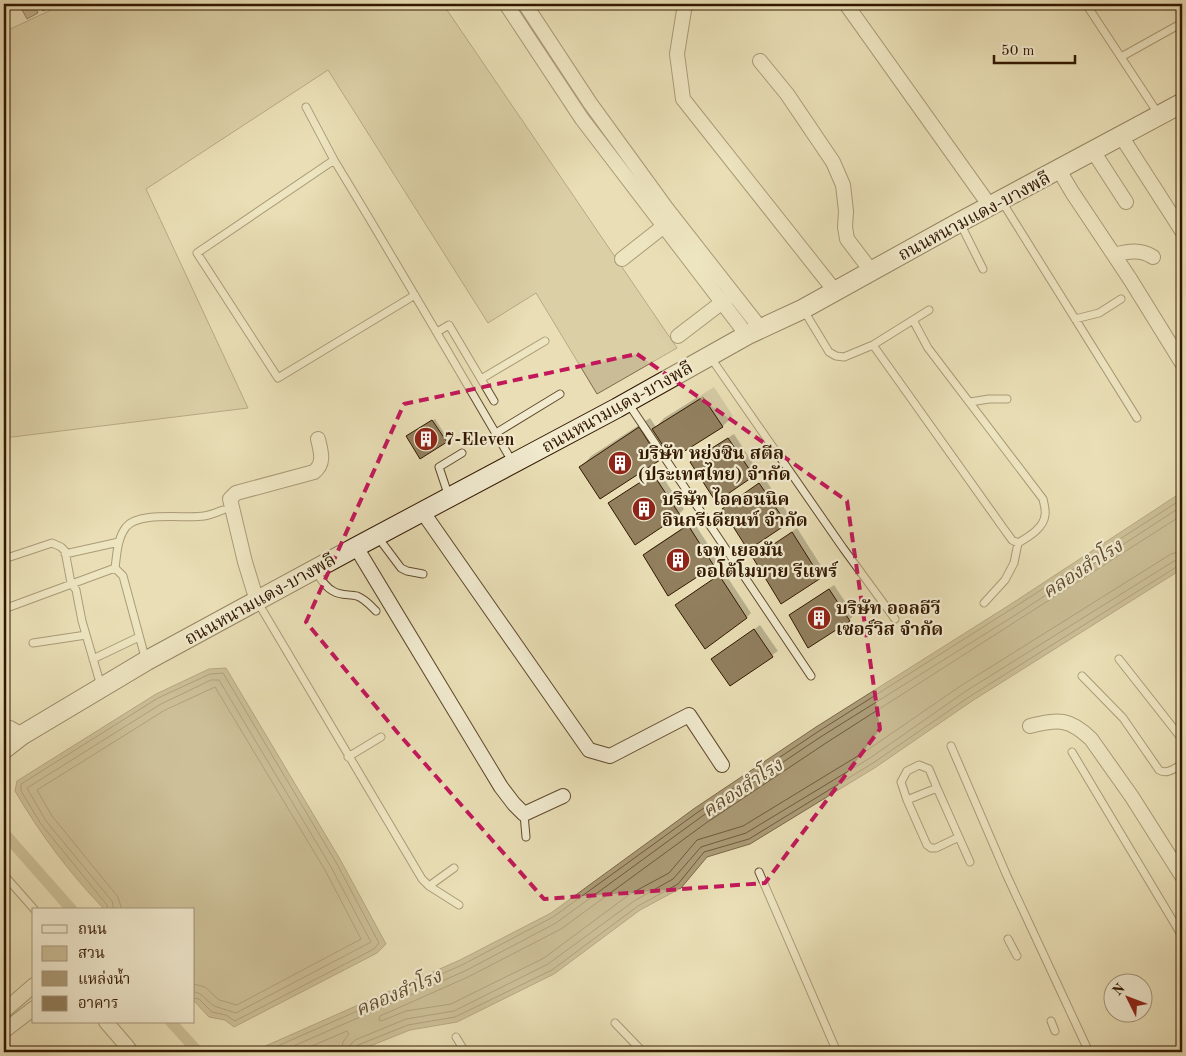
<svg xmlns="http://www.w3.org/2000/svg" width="1186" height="1056" font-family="'Old Standard TT','Noto Serif Thai',serif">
<rect width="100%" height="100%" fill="#e9deb5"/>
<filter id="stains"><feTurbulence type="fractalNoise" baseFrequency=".004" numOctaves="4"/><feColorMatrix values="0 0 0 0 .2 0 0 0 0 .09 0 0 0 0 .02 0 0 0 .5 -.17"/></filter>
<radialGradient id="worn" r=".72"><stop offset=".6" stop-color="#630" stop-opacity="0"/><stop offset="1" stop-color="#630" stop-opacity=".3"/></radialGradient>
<path fill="#cabc96" stroke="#7e6a4b" d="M64,4H443L677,348L597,394L536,293L488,323L328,70L146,189L248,408L4,438V44L8,30Z"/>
<path fill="#ab9b77" stroke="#7b6747" d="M1182,492V569L972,701L876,767L750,844L707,857L681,888L640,910L554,974L457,1022L410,1030L355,1052H252L460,960L551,913L695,808L816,727L1011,604Z
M226,668L341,861L386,944L377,953L234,1027L225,1020L209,1017L194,1001V910H105C70,874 40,834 15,791L17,781L156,694L209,669Z"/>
<path fill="#0003" d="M24,4H53L43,9L42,7L27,17L22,6Z
M714,387L733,416L723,426L673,458L668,450L659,459L601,497L581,467L591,456L650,418L656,427L664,418Z
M435,419L448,439L446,441L410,434Z
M734,434L758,471L753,476L691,463L696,458Z
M658,470L684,509L679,514L610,504Z
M765,479L791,518L748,548L724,509Z
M693,521L718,560L713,565L644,555L649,550Z
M797,528L825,572L820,577L760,554Z
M724,572L751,613L747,617L677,605Z
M834,585L854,615L849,620L791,615Z
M760,625L778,651L730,684L713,659Z"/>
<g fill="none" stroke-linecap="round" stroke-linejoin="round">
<path stroke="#6e5a3c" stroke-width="1" d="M1182,515L826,743L706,823L561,929L468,977L380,1016L379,1020L381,1021L406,1011L451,1004L544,958L630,894L669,873L697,840L743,826L866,751L962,685L1171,554L1182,551
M108,910L107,905L41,824L21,791V784L158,698L210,674L223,673L337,864L379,943L374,949L235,1021L226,1015L212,1012L199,999L194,998
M114,910L112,901L46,821L27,788L161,704L211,680H219L331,867L371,942L236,1013C230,1011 223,1009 217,1007C207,1004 205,993 194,992
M122,910L118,897L52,816L37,790L165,710L215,687L325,870L361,939L237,1005L219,1000L205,987L194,984
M264,1052L462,965L553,917L698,812L819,731L1013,608L1182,499
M280,1052L465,971L556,923L701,817L822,736L1017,614L1182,506
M298,1052L347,1031L349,1034L343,1042L341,1052
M348,1052L350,1045L355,1040L406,1019L454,1011L548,964L634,901L673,879L701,847L746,833L870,758L966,691L1174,561L1182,559
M355,1052V1048L358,1045L408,1025L455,1017L552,970L638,906L678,884L704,852L749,839L873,763L969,697L1178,566L1182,565"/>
<path stroke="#ab9b77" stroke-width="11" d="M4,833L72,910
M171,1022L198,1052"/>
</g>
<path fill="#917f5e" stroke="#321800" d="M23,4H34L38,13L27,19L20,6Z
M39,4H54V5L43,11Z
M703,397L723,427L672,459L652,429Z
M432,420L447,442L420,459L406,436Z
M639,427L660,460L600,499L579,467Z
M728,438L754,476L716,502L690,462Z
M653,474L680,515L635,545L608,503Z
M759,483L787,524L748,550L722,509Z
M688,525L714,566L668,596L643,555Z
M792,532L821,578L781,604L753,558Z
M719,575L747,618L705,649L675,605Z
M829,589L850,621L808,648L789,615Z
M754,629L773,657L730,686L711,659Z"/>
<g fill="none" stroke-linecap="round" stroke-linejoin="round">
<g stroke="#604a2d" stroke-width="9">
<path id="lane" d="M1086,4L1159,115
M1121,57L1182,23
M306,107L334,160
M1001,200L1137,418
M960,223L983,269
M415,295L278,378L197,253L334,160C395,260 454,362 513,463
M803,309L829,352L836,356L844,357L873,345L929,310
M1075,319L1099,313L1121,299
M437,332L449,325L494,401
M873,345L1004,529L1012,540L1018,543C1028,537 1044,528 1045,515C1046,510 1044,504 1043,499L928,348L913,320
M711,358L843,548L895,619
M481,379L545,341
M970,402L989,399H1007
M628,403L811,676
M496,433L560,394
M449,497L439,467L462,453
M377,536L401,568L407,571L423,574
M65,554L119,542
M4,559L52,543L61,547L65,551L71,583L76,590L82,621L101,686
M315,570C320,578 325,587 333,591C341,596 349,594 357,596C365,599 371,606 376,611
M257,601L422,879L429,886L459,905
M984,603L1005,580L1014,563L1018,543
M4,609L115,568
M33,643L86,635
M93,659L139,637
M1119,659L1182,739
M146,661L123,576L115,568C117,554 117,539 126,527C139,511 186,519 204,516C211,515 217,512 223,510
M1082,676L1123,718L1159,770C1167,775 1175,768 1182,764
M951,746L1007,876L1089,1052
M1072,752L1182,936
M348,757L381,737
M937,788L929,769L919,765L907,771L901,782L907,800L927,845L931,848H936L959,837
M907,800L937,788L970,862
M524,814L526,837
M759,872L837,1052
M4,875L34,909
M429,886L454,868
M1008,939L1017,956
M1051,1021L1055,1031
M615,1023L643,1052
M456,1037L465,1052"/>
</g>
<g stroke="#604a2d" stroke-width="16">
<path id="street" d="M506,4L582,119L747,335
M525,4L590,103L667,209L761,329
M685,4L677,54L683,99L835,291
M846,4L990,206
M760,61L787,94L833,162L843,185L846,211L845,227L847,239L872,272
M1121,136L1182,231
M1093,151L1126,202
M1059,170L1072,192L1130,279L1182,363
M1114,255C1128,251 1141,249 1153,257
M622,259L664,226
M678,336L729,297
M422,511L589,750L610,756L689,715L722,765
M356,547L501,787L514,804L524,814L563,796
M257,601L245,562L230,499L236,493L314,472C325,463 321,452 318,439
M1030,726C1059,719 1069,718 1091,739L1132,797L1182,876
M4,730L10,728L22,735
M4,1011L34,985
M106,1022L126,1045L131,1052
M4,1031L34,1008"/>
</g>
<g stroke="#321800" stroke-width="21">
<path id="secondary" d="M4,749L22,735L146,661L356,547L617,408L747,335L803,309L960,222L1182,103"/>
</g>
<use href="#lane" stroke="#f1eacf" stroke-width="7"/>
<use href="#street" stroke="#f1eacf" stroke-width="14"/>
<use href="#secondary" stroke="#f1eacf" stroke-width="19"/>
</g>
<path d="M0 0H1186V1056H0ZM637,354L847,501L880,729L765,883L544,899L397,732L306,622L404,404Z" fill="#e9deb5" fill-opacity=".55" fill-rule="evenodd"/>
<path fill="none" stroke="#c2185b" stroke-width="4" stroke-dasharray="10 6" stroke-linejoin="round" d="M637,354L847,501L880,729L765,883L544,899L397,732L306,622L404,404Z"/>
<defs>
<g id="building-disc" transform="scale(1.25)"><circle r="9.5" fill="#8f2418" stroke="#f1eacf"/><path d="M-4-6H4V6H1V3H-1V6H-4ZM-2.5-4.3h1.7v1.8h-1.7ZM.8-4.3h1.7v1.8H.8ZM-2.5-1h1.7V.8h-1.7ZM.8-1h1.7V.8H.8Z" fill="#fff"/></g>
</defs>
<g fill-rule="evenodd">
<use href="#building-disc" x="426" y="439"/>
<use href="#building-disc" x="620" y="463"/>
<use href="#building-disc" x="644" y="509"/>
<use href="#building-disc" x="678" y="560"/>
<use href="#building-disc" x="819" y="618"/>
</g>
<g text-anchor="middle" stroke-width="4.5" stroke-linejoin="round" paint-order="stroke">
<g font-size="18" fill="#321800" stroke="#f1eacf">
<text transform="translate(974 216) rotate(-28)" y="6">ถนนหนามแดง-บางพลี</text>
<text transform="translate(617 407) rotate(-29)" y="6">ถนนหนามแดง-บางพลี</text>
<text transform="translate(260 599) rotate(-29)" y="6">ถนนหนามแดง-บางพลี</text>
</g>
<g font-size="18" font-weight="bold" fill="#321800" stroke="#f1eacf" text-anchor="start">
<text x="444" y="445">7-Eleven</text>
<text x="638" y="459">บริษัท หย่งซิน สตีล<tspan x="638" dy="21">(ประเทศไทย) จํากัด</tspan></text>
<text x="662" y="505">บริษัท ไอคอนนิค<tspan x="662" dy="21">อินกรีเดียนท์ จำกัด</tspan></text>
<text x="696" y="556">เจท เยอมัน<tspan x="696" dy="21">ออโต้โมบาย รีแพร์</tspan></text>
<text x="836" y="614">บริษัท ออลอีวี<tspan x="836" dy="21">เซอร์วิส จำกัด</tspan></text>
</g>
<g font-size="19" font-style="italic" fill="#624c30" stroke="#f1eacf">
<text transform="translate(1082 568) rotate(-33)" y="7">คลองสำโรง</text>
<text transform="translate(742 787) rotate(-33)" y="7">คลองสำโรง</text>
<text transform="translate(398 992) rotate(-23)" y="7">คลองสำโรง</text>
</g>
</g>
<rect width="1186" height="1056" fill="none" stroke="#e9deb5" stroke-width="20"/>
<rect x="5" y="5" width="1176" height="1046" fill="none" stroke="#321800" stroke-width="2.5"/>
<rect x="10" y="10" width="1166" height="1036" fill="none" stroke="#321800"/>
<rect x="32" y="908" width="162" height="115" fill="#f1eacf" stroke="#a5967c"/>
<rect x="42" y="925" width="25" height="8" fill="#f1eacf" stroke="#a5967c"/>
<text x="78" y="934" font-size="15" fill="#321800">ถนน</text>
<rect x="42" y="946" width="25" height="15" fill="#cabc96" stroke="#a5967c"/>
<text x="78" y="958" font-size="15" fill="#321800">สวน</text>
<rect x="42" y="971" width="25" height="15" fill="#ab9b77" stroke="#a5967c"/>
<text x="78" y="984" font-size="15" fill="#321800">แหล่งน้ำ</text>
<rect x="42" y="996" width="25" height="15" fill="#917f5e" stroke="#a5967c"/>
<text x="78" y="1008" font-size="15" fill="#321800">อาคาร</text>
<g transform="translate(1128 998) rotate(312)"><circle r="24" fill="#f1eacf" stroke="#a5967c"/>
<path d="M0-4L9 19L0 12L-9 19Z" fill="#8f2418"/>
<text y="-8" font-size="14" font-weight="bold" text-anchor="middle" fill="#321800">N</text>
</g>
<path d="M994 55v8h81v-8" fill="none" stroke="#321800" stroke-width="2.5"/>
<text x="1001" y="55" font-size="15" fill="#321800" stroke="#f1eacf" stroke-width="4" paint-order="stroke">50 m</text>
<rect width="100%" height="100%" filter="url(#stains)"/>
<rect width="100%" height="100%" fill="url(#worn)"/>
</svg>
